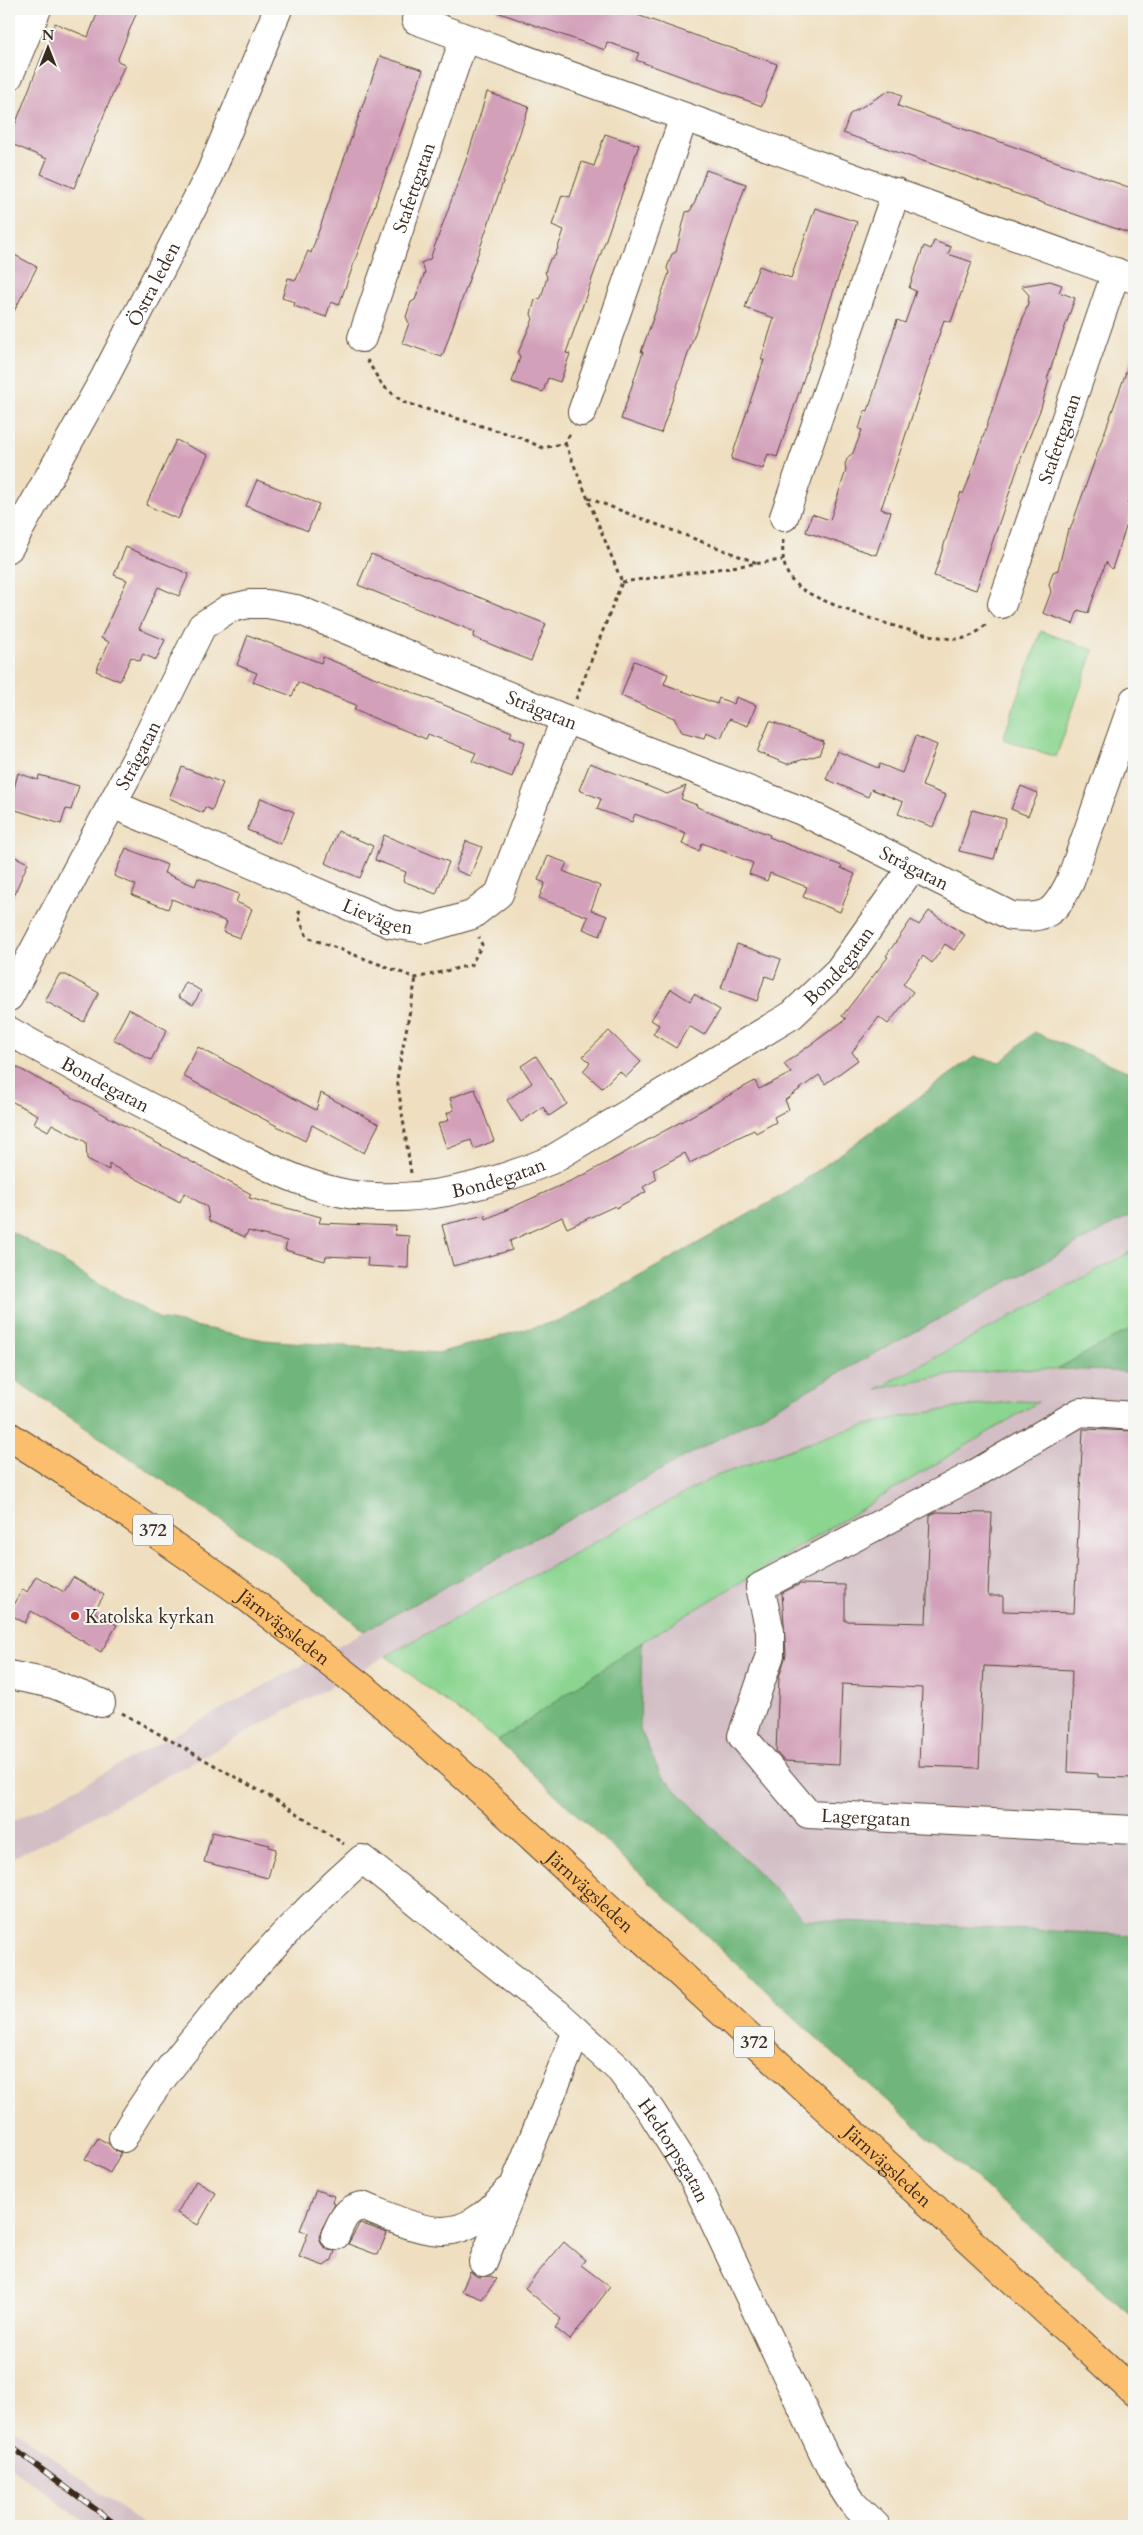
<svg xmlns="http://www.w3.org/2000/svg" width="1143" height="2535" font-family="Cardo,serif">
<rect width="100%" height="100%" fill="#f6f6f2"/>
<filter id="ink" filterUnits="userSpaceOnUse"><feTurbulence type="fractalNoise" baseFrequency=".02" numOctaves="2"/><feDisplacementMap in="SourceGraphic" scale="10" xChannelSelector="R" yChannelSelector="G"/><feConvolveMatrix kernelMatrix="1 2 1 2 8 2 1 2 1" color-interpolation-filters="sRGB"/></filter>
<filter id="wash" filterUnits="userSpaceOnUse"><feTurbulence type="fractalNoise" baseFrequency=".0096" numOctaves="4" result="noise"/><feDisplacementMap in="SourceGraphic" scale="20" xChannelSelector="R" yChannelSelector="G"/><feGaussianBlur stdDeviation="1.12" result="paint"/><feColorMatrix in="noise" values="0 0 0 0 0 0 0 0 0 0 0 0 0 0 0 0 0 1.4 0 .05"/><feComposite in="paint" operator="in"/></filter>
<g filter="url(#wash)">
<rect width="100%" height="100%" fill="#efdfc0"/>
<path fill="#d2bec4" d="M1134,1213V1250L879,1388L951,1375L1017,1369L1134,1372V1935L804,1919L660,1774L640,1729L642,1642L1037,1402L955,1408L895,1418L840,1432L718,1475L48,1841L9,1859V1823L34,1811Z
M9,2425L41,2449L145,2526H90L9,2466Z"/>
<path fill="#8bd591" stroke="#638058" d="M1041,631L1094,650L1056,757L1003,739Z
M1134,1250V1327L1057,1369H1017L951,1375L877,1389Z
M1019,1401L1038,1402L642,1642L498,1741L386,1656L716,1476L840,1432L895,1418L955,1408Z"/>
<path fill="#70b67b" stroke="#56704c" d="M1034,1032L1134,1074V1213L364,1631L280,1560L9,1376V1230L160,1319L264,1340L438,1353L564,1319L788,1192L974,1057L1001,1062Z
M1134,1327V1372L1057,1369Z
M642,1642L640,1729L660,1774L804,1919L1134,1935V2318L837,2057L498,1741Z"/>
<g id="blocks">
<path fill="#d3a0ba" d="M99,9H138L117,61L125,64L74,188L41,174L47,159L9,143V140L55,23L88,37Z
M498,9H620L777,64L762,106L636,60L639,53L607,42L605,50L497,12Z
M380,56L423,70L339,305L331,302L326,317L294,306L295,302L282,298L288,278L296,280L308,251L311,253Z
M890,90L902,95L898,106L1134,189V235L843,133L850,114Z
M487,92L529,107L442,357L402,343L409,323L406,317L411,302L415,300L425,272L421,263L430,259L469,152Z
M605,134L639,145L566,353L570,354L560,382L548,378L543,392L512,382L520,357L518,353L533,319L531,314L535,300L541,298L547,277L545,272L550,259L555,256L564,230L552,225L562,195L570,197L582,162L594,166Z
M706,170L746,184L661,433L621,419L643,352H641L669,273L667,268L672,254L676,252L686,212L690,211L695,202Z
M815,208L857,222L777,457L768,454L763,469L731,459L764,360H761L774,318L745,308L759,266L791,278Z
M934,241L951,247L948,254L972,262L951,322L944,320L881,509L891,512L876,555L806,532L812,514L830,520L846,470L845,464L848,457L853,453L862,430L859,429L865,410L868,411L871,401L897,320L905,323L916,291L909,288L924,246L931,249Z
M9,252L37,267L9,321Z
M1050,281L1062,285L1059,292L1075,298L1047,379L1049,380L1041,408L1024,450L976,590L934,576L961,492L963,494L968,482L1028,303L1029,295L1021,286Z
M1131,358H1134V481L1127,503L1133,506L1112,569L1106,562L1088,613L1078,610L1073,624L1043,613L1051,592L1049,584L1053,572L1058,570L1068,529L1070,530Z
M176,440L208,455L178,519L146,505Z
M257,480L319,504L308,531L246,506Z
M126,547L189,574L179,596L158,587L139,629L165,640L156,660L143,654L140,661L131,657L120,681L96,671L109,642L101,638L127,580L114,575Z
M371,554L546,624L531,661L473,637L475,632L358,585Z
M248,635L321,663L323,657L512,732L510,736L525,742L512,777L472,761L476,753L428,734L426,739L354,710L356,705L298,682L292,696L253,682L257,673L237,665Z
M634,661L668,674L664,684L717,704L719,698L734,704L736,697L756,705L748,726L729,719L721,738L706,732L704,738L682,732L674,718L621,696Z
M770,721L824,742L819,755L787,764L757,752Z
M916,736L937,745L922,786L946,795L933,827L898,814L903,802L871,789L868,797L826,779L837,751L878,768L880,764L902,773Z
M590,763L667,794L686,786L681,799L697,805V807L770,835L769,837L842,866L841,868L855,874L840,912L803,897L807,887L770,873L767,881L749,874L753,863L702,843L699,851L682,844L686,833L635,814L632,822L597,809L601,799L579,790Z
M182,767L223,783L212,810L205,807L203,813L169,798Z
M18,773L38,780L39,775L79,786L71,810L66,809L61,824L9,808Z
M1021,786L1038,793L1028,816L1011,809Z
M261,798L294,812L281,844L247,830Z
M972,810L1006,819L994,859L959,851Z
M338,831L373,846L360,878L325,863Z
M384,835L449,862L436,894L403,881L406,872L375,860Z
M466,841L482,847L470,876L455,870Z
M126,848L167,865L164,873L195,886L198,878L239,894L236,902L252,909L240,938L223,932L227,922L172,899L168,909L132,895L136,885L114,876Z
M9,854L28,863L9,906Z
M548,856L567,863L563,871L600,886L591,910L607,916L600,936L583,929L588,917L539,898L545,883L538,880Z
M929,911L965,935L954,950L945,944L932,963L923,956L903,984L913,992L888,1024L879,1017L852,1052L858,1060L825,1084L819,1075L785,1100L789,1109L774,1117L776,1122L756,1133L754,1130L737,1138L690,1163L685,1153L653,1170L657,1179L643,1187L646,1192L616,1208L615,1206L567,1228L562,1217L510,1241L512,1250L453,1266L442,1225L485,1215L486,1219L586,1174L755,1081L759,1089L791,1073L784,1064L846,1019L842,1016L888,957L886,956L911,920L919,925Z
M737,944L781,959L774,979L765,976L757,1001L721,988Z
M59,975H66L99,993L84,1022L45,1001Z
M186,982L201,991L193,1005L178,997Z
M671,989L690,1001L694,994L720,1010L704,1035L689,1026L676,1048L653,1034L659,1025L651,1020Z
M129,1009L167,1030L151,1060L113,1039Z
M609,1031L641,1062L626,1077L619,1071L602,1088L583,1071L590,1063L583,1056Z
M198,1047L316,1110L321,1093L379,1124L364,1153L312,1125L305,1141L183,1076Z
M536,1056L567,1104L549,1116L543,1107L521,1122L507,1100L532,1083L521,1066Z
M9,1063L251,1194L249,1198L321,1217L319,1223L396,1226L395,1235L409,1236L408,1268L367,1266L368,1258L326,1256L325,1261L285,1250L287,1241L248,1231L245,1237L209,1221L207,1207L184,1193L180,1202L109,1164V1170L87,1159L86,1142L52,1124L48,1131L34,1123L38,1115L9,1100Z
M475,1089L494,1141L474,1149L471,1140L447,1149L438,1124L449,1120L447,1113L454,1110L450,1098Z
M1083,1429L1134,1431V1778L1098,1777V1774L1068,1772L1072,1670L984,1666L979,1768L919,1766L922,1688L842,1684L839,1764L784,1761L776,1752L779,1677L786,1655L782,1593L800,1584L845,1585V1621L926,1623L930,1515L937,1512L992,1513L988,1596H1003V1611L1074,1613Z
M36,1576L64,1592L73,1577L104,1595L94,1612L117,1625L101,1652L31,1611L25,1623L9,1614L23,1589L27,1592Z
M212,1832L270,1845L269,1847L276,1849L268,1878L204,1862Z
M98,2138L109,2144L115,2151L121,2153L110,2173L85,2159Z
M196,2181L216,2193L198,2225L177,2213Z
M316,2190L334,2196L332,2202L335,2204L321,2230L319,2237L322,2245L328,2250L335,2251L332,2260L324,2266L299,2257L308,2233L300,2230Z
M360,2223L387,2233L378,2255L348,2244Z
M564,2242L585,2260L581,2265L610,2287L570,2340L555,2328L561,2319L525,2288Z
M470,2271L478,2277L490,2276L497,2279L482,2299L462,2291Z"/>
</g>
</g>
<g filter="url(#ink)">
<use href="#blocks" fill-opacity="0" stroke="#564536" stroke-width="1"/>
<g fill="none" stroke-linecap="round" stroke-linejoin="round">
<g stroke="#564536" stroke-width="30">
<g id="minor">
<path d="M9,10L31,21"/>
<path d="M416,20L1134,279"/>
<path d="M9,76L37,9"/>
<path id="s1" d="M362,338L464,39"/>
<path d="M582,412L684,117"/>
<path d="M784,517L896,192"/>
<path id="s2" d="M9,548L105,377L210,174L278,9"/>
<path id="s3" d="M1002,604L1116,272"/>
<path id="s4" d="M112,804L391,924L424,929L472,915L499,894L565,719"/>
<path id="s5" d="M9,997L144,744L202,626L228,609L249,604H267L296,609L565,719L802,811L1011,916C1047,919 1054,914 1070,882L1134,700"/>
<path id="s6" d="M9,1031C72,1067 137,1101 202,1134C255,1160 314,1195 375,1197C436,1200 496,1183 551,1160L792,1015L839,970L913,866"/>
<path id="s7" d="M1134,1416L1080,1412L973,1475L760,1587L770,1631V1655L742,1736L808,1814L1134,1830"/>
<path d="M9,1675L53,1684L101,1703"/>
<path id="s8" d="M123,2138C145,2098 172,2065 201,2030C250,1969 303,1911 362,1859L557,2013L620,2070L651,2111L695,2181L832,2471L852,2502L876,2526"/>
<path d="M335,2236C342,2221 345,2209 362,2206C425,2231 456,2252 507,2192"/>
<path d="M483,2262L577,2031"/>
</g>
</g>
<g stroke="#564536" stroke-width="30">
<g id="major">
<path id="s9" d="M9,1436L95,1491L240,1592L371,1694L496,1804L1134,2392"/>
</g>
</g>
<path stroke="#564536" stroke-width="3" stroke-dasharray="4 4" stroke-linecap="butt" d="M367,360L382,385L403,402L521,438L543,448L565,443L571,432
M565,443L622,582L576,699
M588,498L760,564
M783,540C782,555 783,571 794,583C813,603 931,641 959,639C971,638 981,630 988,622
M622,582L782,560
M300,910L298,915L307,937L416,978L471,965L482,945L479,937
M411,1173L397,1079L416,978
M122,1713L283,1804L344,1844"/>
<use href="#minor" stroke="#fff" stroke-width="28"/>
<use href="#major" stroke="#fabe6d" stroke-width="28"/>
<g stroke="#3b2a1e" stroke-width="5.5">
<path id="rail" d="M9,2445L118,2526"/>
</g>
<use href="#rail" stroke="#f6f6f2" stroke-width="4" stroke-dasharray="11" stroke-linecap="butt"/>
</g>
</g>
<circle fill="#c8321e" stroke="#f6f6f2" stroke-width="2" cx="75" cy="1616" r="5"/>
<g text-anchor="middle" stroke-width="4" stroke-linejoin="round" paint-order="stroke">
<g fill="#f6f6f2" stroke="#73675e" stroke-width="1">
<rect x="133" y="1514.5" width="40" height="31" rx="4"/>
<rect x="734" y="2026.5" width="40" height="31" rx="4"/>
</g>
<g font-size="18" font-weight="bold" fill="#3b2a1e">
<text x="153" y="1536">372</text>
<text x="754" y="2048">372</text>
</g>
<g font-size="19" fill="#3b2a1e" stroke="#f6f6f2">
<text dy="7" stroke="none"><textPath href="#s1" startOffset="159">Stafettgatan</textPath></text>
<text dy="7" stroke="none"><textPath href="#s2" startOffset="301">Östra leden</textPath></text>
<text dy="7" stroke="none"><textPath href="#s3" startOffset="175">Stafettgatan</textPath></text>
<text dy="7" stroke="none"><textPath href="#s5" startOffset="784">Strågatan</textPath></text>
<text dy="7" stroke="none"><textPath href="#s5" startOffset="274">Strågatan</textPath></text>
<text dy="7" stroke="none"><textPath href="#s5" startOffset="1189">Strågatan</textPath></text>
<text dy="7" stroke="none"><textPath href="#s4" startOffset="289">Lievägen</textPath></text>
<text dy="7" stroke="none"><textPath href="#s6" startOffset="935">Bondegatan</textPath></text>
<text dy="7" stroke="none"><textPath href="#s6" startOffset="110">Bondegatan</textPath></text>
<text dy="7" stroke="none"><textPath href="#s6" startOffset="530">Bondegatan</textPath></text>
<text dy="7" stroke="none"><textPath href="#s9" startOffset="335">Järnvägsleden</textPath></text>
<text dy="7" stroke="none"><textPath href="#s7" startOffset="734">Lagergatan</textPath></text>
<text dy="7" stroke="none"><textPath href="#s9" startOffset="740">Järnvägsleden</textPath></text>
<text dy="7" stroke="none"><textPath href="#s8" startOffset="799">Hedtorpsgatan</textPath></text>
<text dy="7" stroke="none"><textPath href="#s9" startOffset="1145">Järnvägsleden</textPath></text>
</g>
<g font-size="19" fill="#3b2a1e" stroke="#f6f6f2" text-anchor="start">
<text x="85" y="1623">Katolska kyrkan</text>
</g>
</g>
<rect width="1143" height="2535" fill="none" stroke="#f6f6f2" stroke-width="30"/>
<g transform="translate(48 48)" stroke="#f6f6f2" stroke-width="4" paint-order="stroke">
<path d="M0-4L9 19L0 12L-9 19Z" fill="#3b2a1e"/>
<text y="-8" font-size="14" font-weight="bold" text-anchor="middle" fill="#3b2a1e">N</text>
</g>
</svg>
